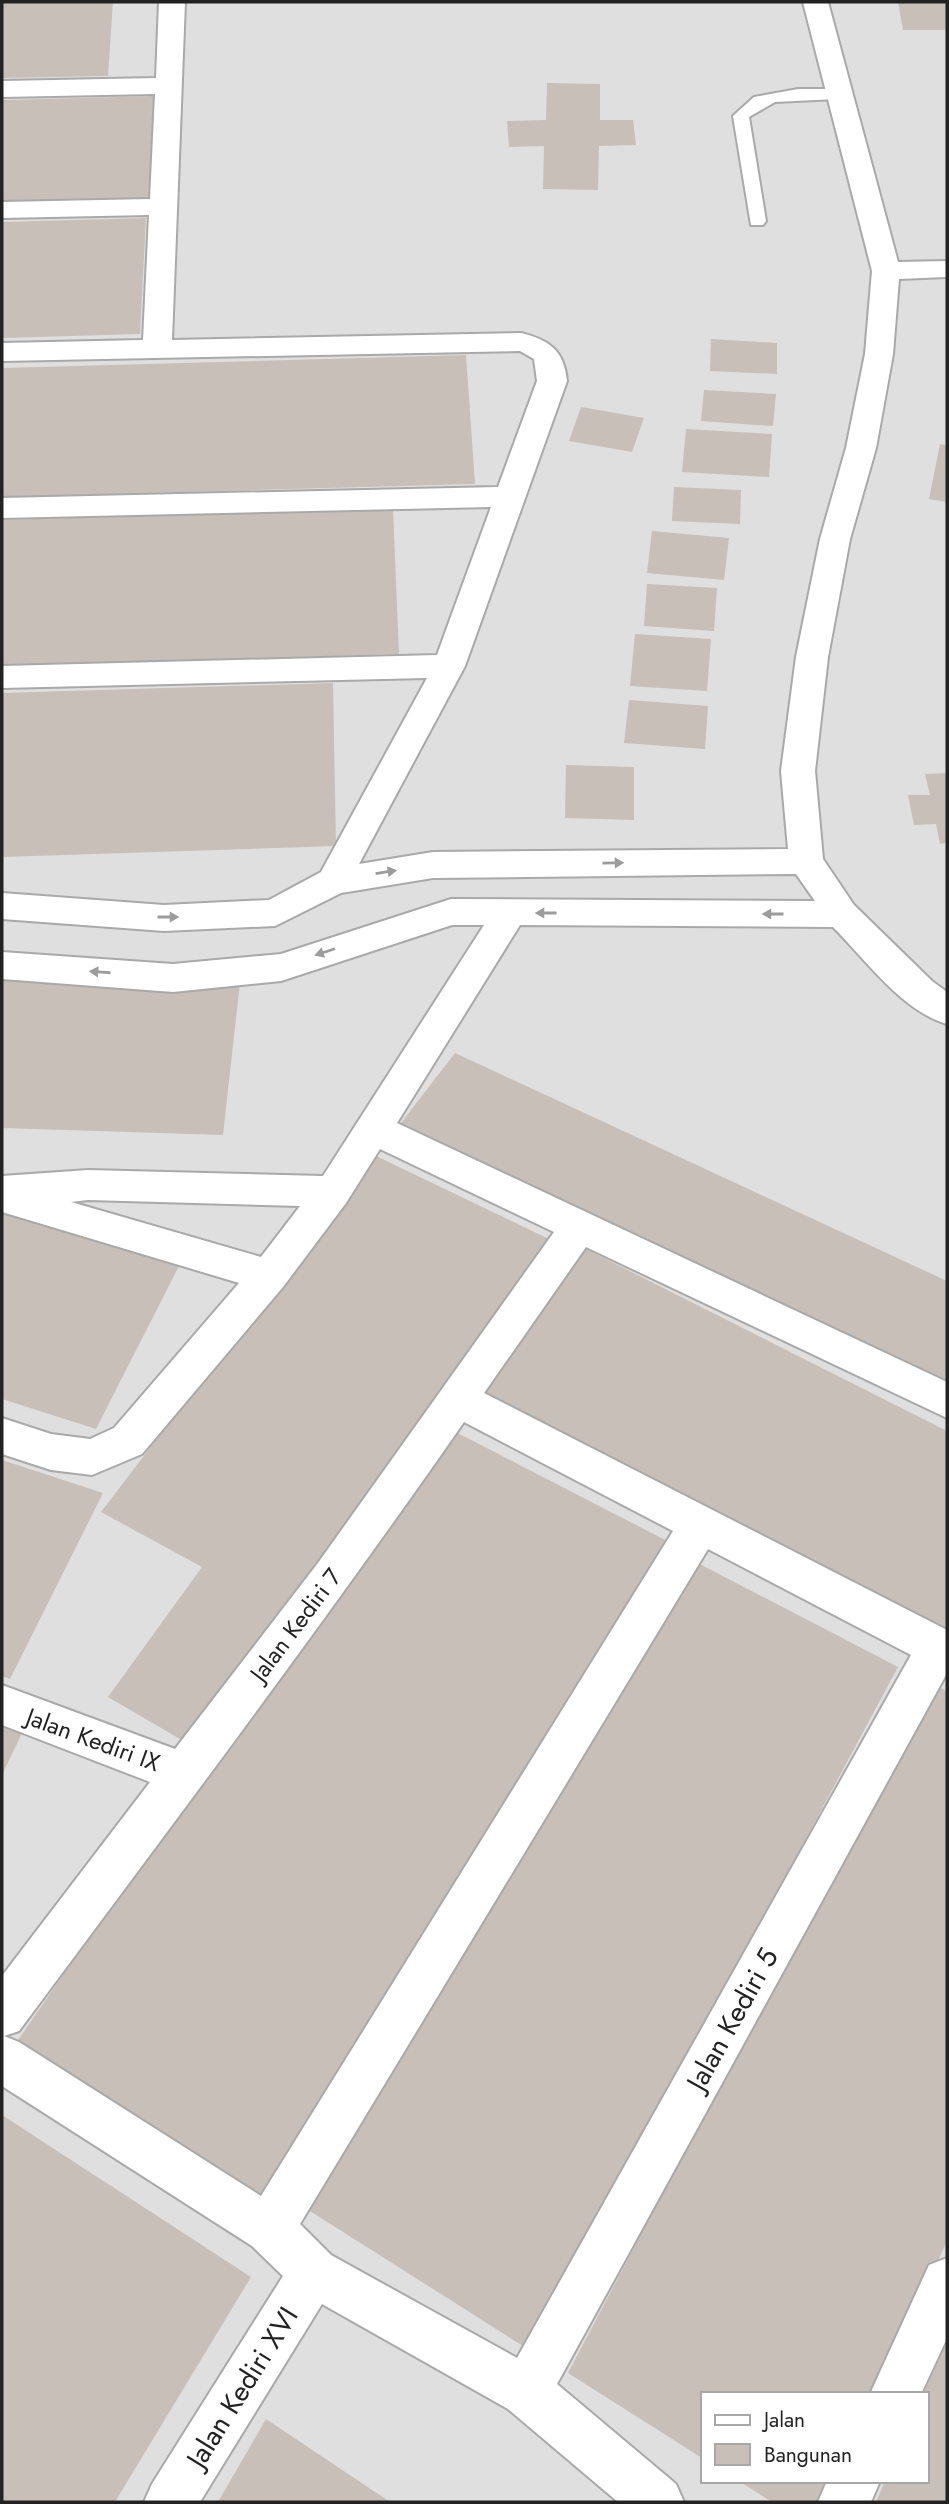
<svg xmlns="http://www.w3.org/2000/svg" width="949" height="2504" font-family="Jost,sans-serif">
<rect width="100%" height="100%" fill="#f2efe9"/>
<path fill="#e0dfdf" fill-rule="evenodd" d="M2,2H947V2502H2ZM702,2394H926V2481H702Z"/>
<path fill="#c7bfb8" d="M2,2H113L108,76L2,78Z
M898,2H947V30H903Z
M547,83L600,84V120H633L636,145L599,146L598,190L543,189L544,146L509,147L507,121L546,120Z
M158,96L153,201L2,205V100Z
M146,218L140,334L2,338V222Z
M711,339L777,343V374L710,371Z
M466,355L475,484L2,497V368Z
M704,390L776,394L773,426L701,421Z
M581,407L644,418L632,452L569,441Z
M686,429L772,434L769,477L682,472Z
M940,444L947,445V502L929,499Z
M674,487L741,490L740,524L672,521Z
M393,509L399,654L2,666V520Z
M652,531L729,538L724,580L647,573Z
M647,584L717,588L714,631L644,626Z
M635,634L711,639L707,691L630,686Z
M333,683L336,846L2,857V693Z
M629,700L708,706L705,749L624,743Z
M566,765L634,767V820L565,818Z
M947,773V843L940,844L936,824L914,825L908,795H930L925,774Z
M2,977L240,983L223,1135L2,1128Z
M455,1053L947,1281V1383L401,1123Z
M374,1155L551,1240L197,1749L108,1697L202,1567L101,1512Z
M2,1211L180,1264L96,1429L2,1399Z
M582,1247L947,1431V1640L478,1390Z
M442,1425L675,1545L271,2206L16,2043Z
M2,1460L103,1493L10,1679L2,1676Z
M692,1560L898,1667L531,2351L302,2206Z
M931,1683L947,1691V2241L877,2394H702V2458L568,2373Z
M2,1724L23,1731L2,1775Z
M2,2115L251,2277L115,2502H2Z
M947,2342V2502H876L885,2481H926V2394H923Z
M266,2419L390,2502H218Z
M739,2481H838L828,2502H772Z"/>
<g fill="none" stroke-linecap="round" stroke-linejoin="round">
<g stroke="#a9a9a9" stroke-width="4">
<path id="lane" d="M798,89H837L845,94L837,99L775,102L749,117L766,221L763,225H751L733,116L754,97Z"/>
</g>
<g stroke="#a9a9a9" stroke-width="4">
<path id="street" d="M159,2H185L172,340L521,333C549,340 564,350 567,381L465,666L359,864L433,852L788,849L781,771L796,657L820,539L846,448L865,354L872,271L803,2H828L898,262L947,261V277L899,279L893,354L876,448L850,539L828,657L815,771L823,859L854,905L932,981L947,992V1024C902,1011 866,960 833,927L520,925L397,1123L947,1382V1418L586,1247L484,1393L947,1630V1673L557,2384L676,2484L684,2502H618L508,2409L322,2304L200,2502H144L152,2484L283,2276L252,2246L2,2086V1976L150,1782L2,1725V1685L175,1749L318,1563L554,1232L380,1149L346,1203L283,1287L142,1454L92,1475L51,1470L2,1454V1418L51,1434L90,1439L114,1428L239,1283L2,1212V1176L88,1170L323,1176L484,925H452L281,981L173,992L2,979V952L173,964L281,954L451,899L815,901L796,874L433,878L341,893L275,926L164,931L2,919V893L164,905L269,900L321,872L427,678L2,688V666L437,655L491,507L2,518V498L498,487L537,381L534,359L520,351L2,361V343L143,340L149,215L2,218V202L150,199L155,94L2,97V81L156,78ZM88,1200L300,1206L261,1257L71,1202ZM464,1422L673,1531L261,2196L19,2042L4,2036L19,2031C169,1829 320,1629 464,1422ZM708,1549L911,1655L517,2358L331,2255L300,2224Z
M947,2258V2338L921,2394H870L929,2265Z
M827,2481H880L871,2502H818Z"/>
</g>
<use href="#lane" fill="#fff" fill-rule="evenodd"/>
<use href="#street" fill="#fff" fill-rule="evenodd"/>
</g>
<defs><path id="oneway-solid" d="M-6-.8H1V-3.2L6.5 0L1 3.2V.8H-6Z" transform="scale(1.75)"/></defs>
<g fill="#9c9c9c">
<use href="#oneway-solid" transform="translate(613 863) rotate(-1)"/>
<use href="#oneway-solid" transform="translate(386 872) rotate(-9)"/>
<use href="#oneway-solid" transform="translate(546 913) rotate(-180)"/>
<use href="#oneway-solid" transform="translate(773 914) rotate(-180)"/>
<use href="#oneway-solid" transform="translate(168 917)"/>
<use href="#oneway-solid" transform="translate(325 952) rotate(162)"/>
<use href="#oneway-solid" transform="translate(100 972) rotate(-176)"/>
</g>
<g text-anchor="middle" stroke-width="5" stroke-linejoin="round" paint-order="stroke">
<g font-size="24" fill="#222" stroke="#fff">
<text transform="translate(296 1625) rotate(-53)" y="8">Jalan Kediri 7</text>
<text transform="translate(93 1740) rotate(20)" y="8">Jalan Kediri IX</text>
</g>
<g font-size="28" fill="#222" stroke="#fff">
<text transform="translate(732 2019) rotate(-61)" y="10">Jalan Kediri 5</text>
<text transform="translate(242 2387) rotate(-58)" y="10">Jalan Kediri XVI</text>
</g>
</g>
<rect width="949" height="2504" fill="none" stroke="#222222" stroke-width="7"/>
<rect x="701" y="2392" width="228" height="91" fill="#ffffff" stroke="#a7a7a7" stroke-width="2"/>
<rect x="715" y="2415" width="35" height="10" fill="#ffffff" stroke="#a7a7a7" stroke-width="2"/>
<text x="764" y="2427" font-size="21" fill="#222222">Jalan</text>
<rect x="715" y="2444" width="35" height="21" fill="#c7bfb8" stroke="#a7a7a7" stroke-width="2"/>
<text x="764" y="2462" font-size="21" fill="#222222">Bangunan</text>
</svg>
